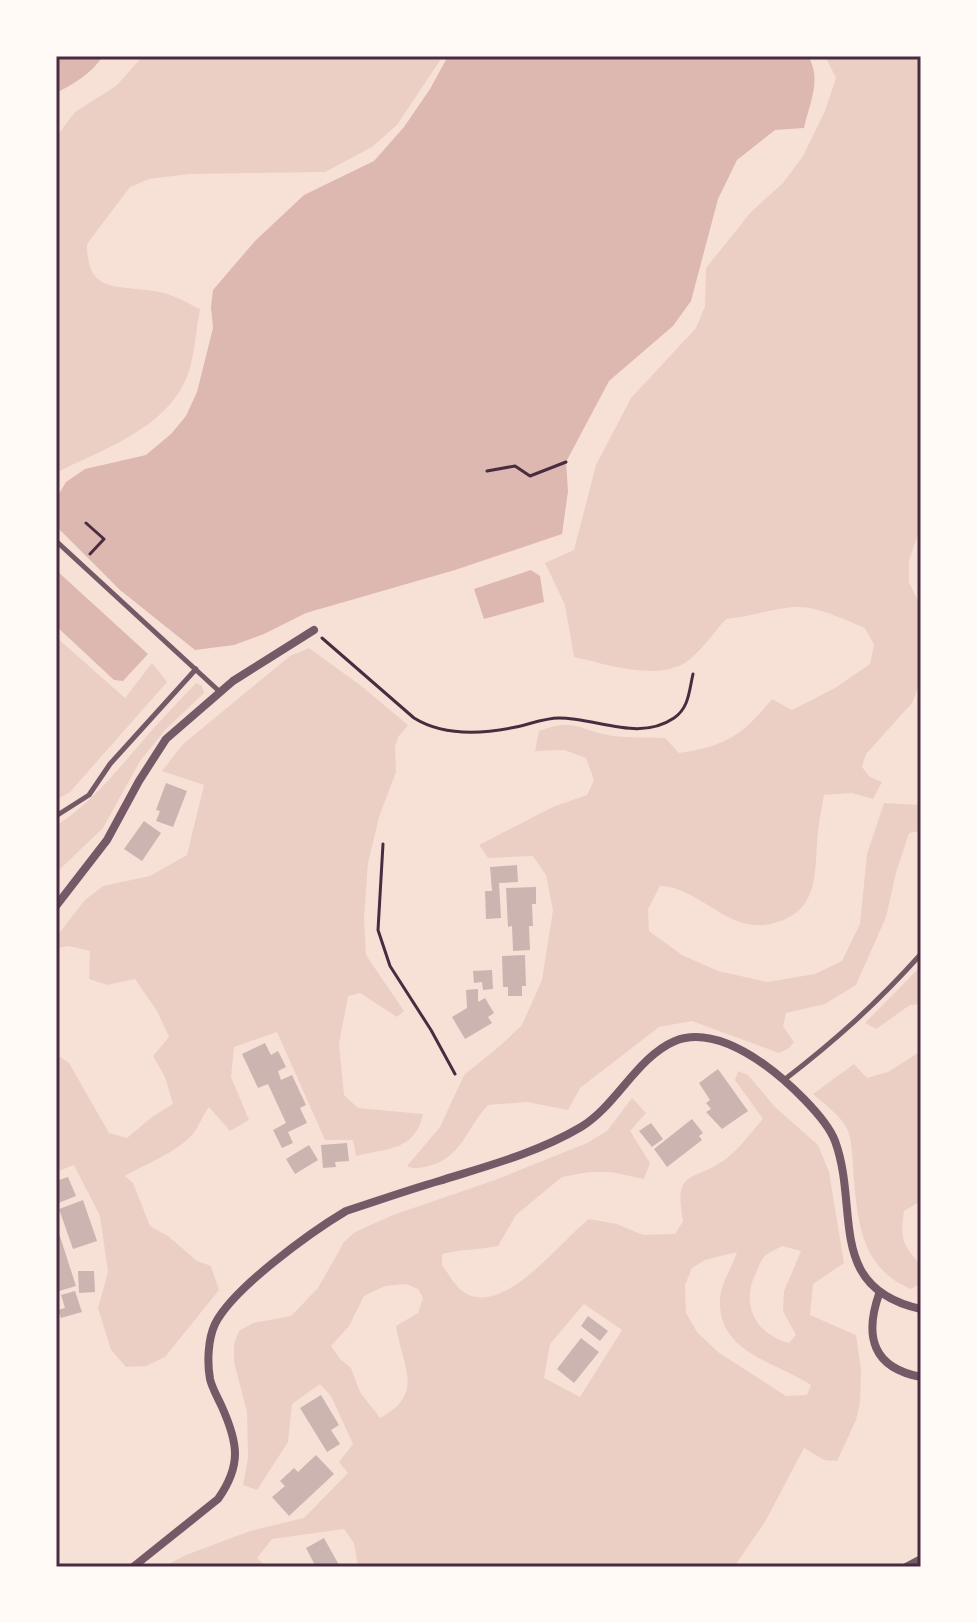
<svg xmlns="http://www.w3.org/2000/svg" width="977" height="1623" font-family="Georgia,serif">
<rect width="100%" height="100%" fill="#f7e1d7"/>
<path fill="#ebcfc5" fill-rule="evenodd" d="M143,56H443L397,125L372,147L325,172L189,174L149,179L130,187L87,244C87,296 119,284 159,292C173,294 187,303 200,309C196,329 195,352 189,371C171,427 105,448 58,472L56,475V137L75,112L116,86Z
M825,56H921V525L909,561V582L921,607V681L912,703L866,754L862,767L870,777L882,782L873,799L852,793L824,795C822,808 819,820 818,832C814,871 821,911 774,923C757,928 741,924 726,916C704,904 685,887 660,886L648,909L649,931L682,955L718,971L767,982L815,974L842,961L860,924L867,854L884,803L921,805V831L909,833L896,873L886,917L856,985L825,1004L786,1013L783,1026L794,1042L789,1048L779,1053L692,1021L659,1027L580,1088L568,1110L527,1102L488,1105C465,1130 462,1159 425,1167C417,1168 414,1169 407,1166L440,1127L464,1075L501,1045L522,1025L542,980L553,910L546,875L533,856L488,858L479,845L555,806L587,795L594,780L586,758L564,750L535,751L539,731C575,717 581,731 613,736C630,738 648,737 665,738L679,753C726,746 742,736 772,699L792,710L835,688L870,664L874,645L865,628C844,620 821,607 797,607C778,607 749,617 726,619C714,632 703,649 689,660C659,683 607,664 574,657L565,605L545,563L574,550L596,465L631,398L696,328L705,306L706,268L751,212L783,183L803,156L825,111L836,78Z
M56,637L125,698L152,663L167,682L70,792L56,800Z
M309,648L360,685L408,725L398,737L395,747L396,772L379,817L368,863L364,918L366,955L404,1011L397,1017L360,993L348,996L339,1044L344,1095L358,1108L423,1114C415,1151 388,1148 356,1156L353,1140H325L277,1032L234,1047L231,1077L249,1120L230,1131L209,1107C202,1116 199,1127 192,1135C174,1154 147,1163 125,1176L133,1183L150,1226L168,1236L197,1261L211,1266L219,1290L165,1357L146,1366L126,1367L111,1350L98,1308L108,1272L100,1216L74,1165L56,1172V1054L69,1063L109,1133L127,1138L152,1117L173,1104L165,1077L153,1056L169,1037L157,1011L135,979L107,985L89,979L90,951L69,946L58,948L59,933L85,900L103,886L150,876L187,855L204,785L162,771L183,744L290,656Z
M196,683L202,686L204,693L166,729L140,761L103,828L56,873V826C92,802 117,771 145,738C161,719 179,701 196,683Z
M921,966V1004L910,1005L876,1029L865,1023Z
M921,1051V1201L904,1211C900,1238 902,1245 921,1265V1283L911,1289C859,1268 857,1217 853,1167C852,1155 852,1135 845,1125C837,1113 823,1103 813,1094L854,1064L867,1078L888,1072Z
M738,1071L748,1075L775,1107L818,1145L829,1172L844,1263L813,1284L810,1315L856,1335L861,1369L860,1403L856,1420L837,1461L824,1460L804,1448L765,1522L734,1567H358L354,1543L344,1529L272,1539L257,1558L267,1567H163L186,1555L250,1531L304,1518L348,1473L339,1462L353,1444L331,1396L320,1384L292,1404L288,1442L257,1490L243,1485L248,1458L247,1412L234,1362V1344L239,1331L253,1323L291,1316L318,1288L344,1242L355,1232L393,1215L495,1180L587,1143L607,1131L632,1098L646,1113L630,1131L650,1163L644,1179L611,1172H589L562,1177L516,1215L498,1246C479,1250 461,1249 442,1254V1265C448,1273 454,1284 461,1290C501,1322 560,1241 589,1219L617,1224L643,1235L675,1234L683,1221C674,1170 689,1183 723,1161C738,1151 751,1132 763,1119L735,1080ZM782,1246L801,1251L784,1291L783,1311L796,1335L789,1343C756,1334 740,1305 756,1273C758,1268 761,1260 765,1256C769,1252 777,1249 782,1246ZM737,1252C732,1267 721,1283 720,1300C718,1353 776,1362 811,1385L807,1395L786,1396L718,1352L697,1332L686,1313L685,1285L692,1268L705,1260ZM406,1284L418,1289L423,1298L418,1313L396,1326C402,1367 426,1393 380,1418L360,1392L351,1368L340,1359L331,1346L349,1326L364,1296L385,1286ZM584,1304L622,1330L580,1397L544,1378L550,1344Z"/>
<path fill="#dcb8b0" d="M56,56H103C92,73 74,84 56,93Z
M448,56H808C822,79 810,102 804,128L775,130L737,160L718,199L691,301L673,326L609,381L566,462L568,491L562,534L455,570L306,613L264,634L234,645L195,650L120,590L58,528L56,499L66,482L85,469L146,455L171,434L186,416L197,392L213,328L211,307L213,290L255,241L304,195L374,161L404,127L430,89Z
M56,570L148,654L123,681L114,680L56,626Z
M531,570L540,576L544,602L484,619L474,589Z"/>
<path fill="#ccb4b1" d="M166,783L187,791L173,827L156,821L160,811L156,810Z
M144,821L161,833L142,861L124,849Z
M517,865L518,882L499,883L501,918L486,919L485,891H492L490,867Z
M536,887V904H532L533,926H529L530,950L513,951L512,926L508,927L506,888Z
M525,955L526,986H522V996H508V987H503L502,956Z
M492,970L493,989L483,990L482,982L474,983L473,971Z
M478,989V1002L485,998L494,1013L488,1017L492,1023L465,1039L452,1017L467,1008L466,990Z
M265,1043L271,1055L278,1051L286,1067L278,1071L281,1080L292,1075L306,1105L300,1108L307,1123L288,1132L293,1143L282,1148L273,1130L286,1123L268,1084L258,1088L242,1054Z
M718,1069L748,1111L722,1129L706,1112L711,1109L706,1103L710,1100L699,1083Z
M692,1119L703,1133L699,1136L702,1140L667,1167L654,1149Z
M651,1123L663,1139L652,1147L639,1131Z
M347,1143L349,1161L335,1162L336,1167L323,1168L321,1145Z
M309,1145L318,1160L295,1174L286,1159Z
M68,1177L76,1196L56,1204V1181Z
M83,1200L97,1241L73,1249L59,1209Z
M56,1224L76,1286L56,1292V1272H58L56,1264Z
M78,1271H94L95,1292L79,1293Z
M75,1291L82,1312L61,1318L58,1310L65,1308L61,1295Z
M588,1316L608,1331L600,1341L581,1326Z
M581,1338L599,1352L574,1383L557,1369Z
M321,1395L339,1425L331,1430L340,1444L327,1452L300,1408Z
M316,1455L334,1474L289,1516L272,1497L285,1486L280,1481L294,1468L298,1472Z
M324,1538L340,1567H316L306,1548Z"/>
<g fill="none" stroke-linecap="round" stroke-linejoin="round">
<path stroke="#4a2c40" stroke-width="3" d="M487,471L515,466L530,476L566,462
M86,523L104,539L90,554
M322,638L414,718C443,736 483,734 516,727C530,724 545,718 559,718C597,718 639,742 674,718C689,708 689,691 693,674
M383,844L378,930L390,966L431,1030L455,1074"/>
<path stroke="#755966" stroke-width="5" d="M56,541L220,692
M56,816L89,795L110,764L196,669
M784,1080C836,1040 877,1003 921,954"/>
<path stroke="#755966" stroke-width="8" d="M56,906L107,840L139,781L166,739L233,681L314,630
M879,1294C864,1337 873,1368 921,1377
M133,1567L218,1499C242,1465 238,1443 222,1407C218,1398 212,1388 210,1379C207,1362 208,1339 215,1324C233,1288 311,1232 346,1211C377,1201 408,1190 439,1181C487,1166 537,1153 581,1127C616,1106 637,1057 675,1041C705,1029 741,1048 765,1065C786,1080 826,1117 835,1141C860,1209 825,1288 921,1309
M906,1567L921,1559"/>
</g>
<rect width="977" height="1623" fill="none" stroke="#fffaf5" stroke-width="116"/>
<rect x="58" y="58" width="861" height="1507" fill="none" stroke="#4a2c40" stroke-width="3"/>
</svg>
